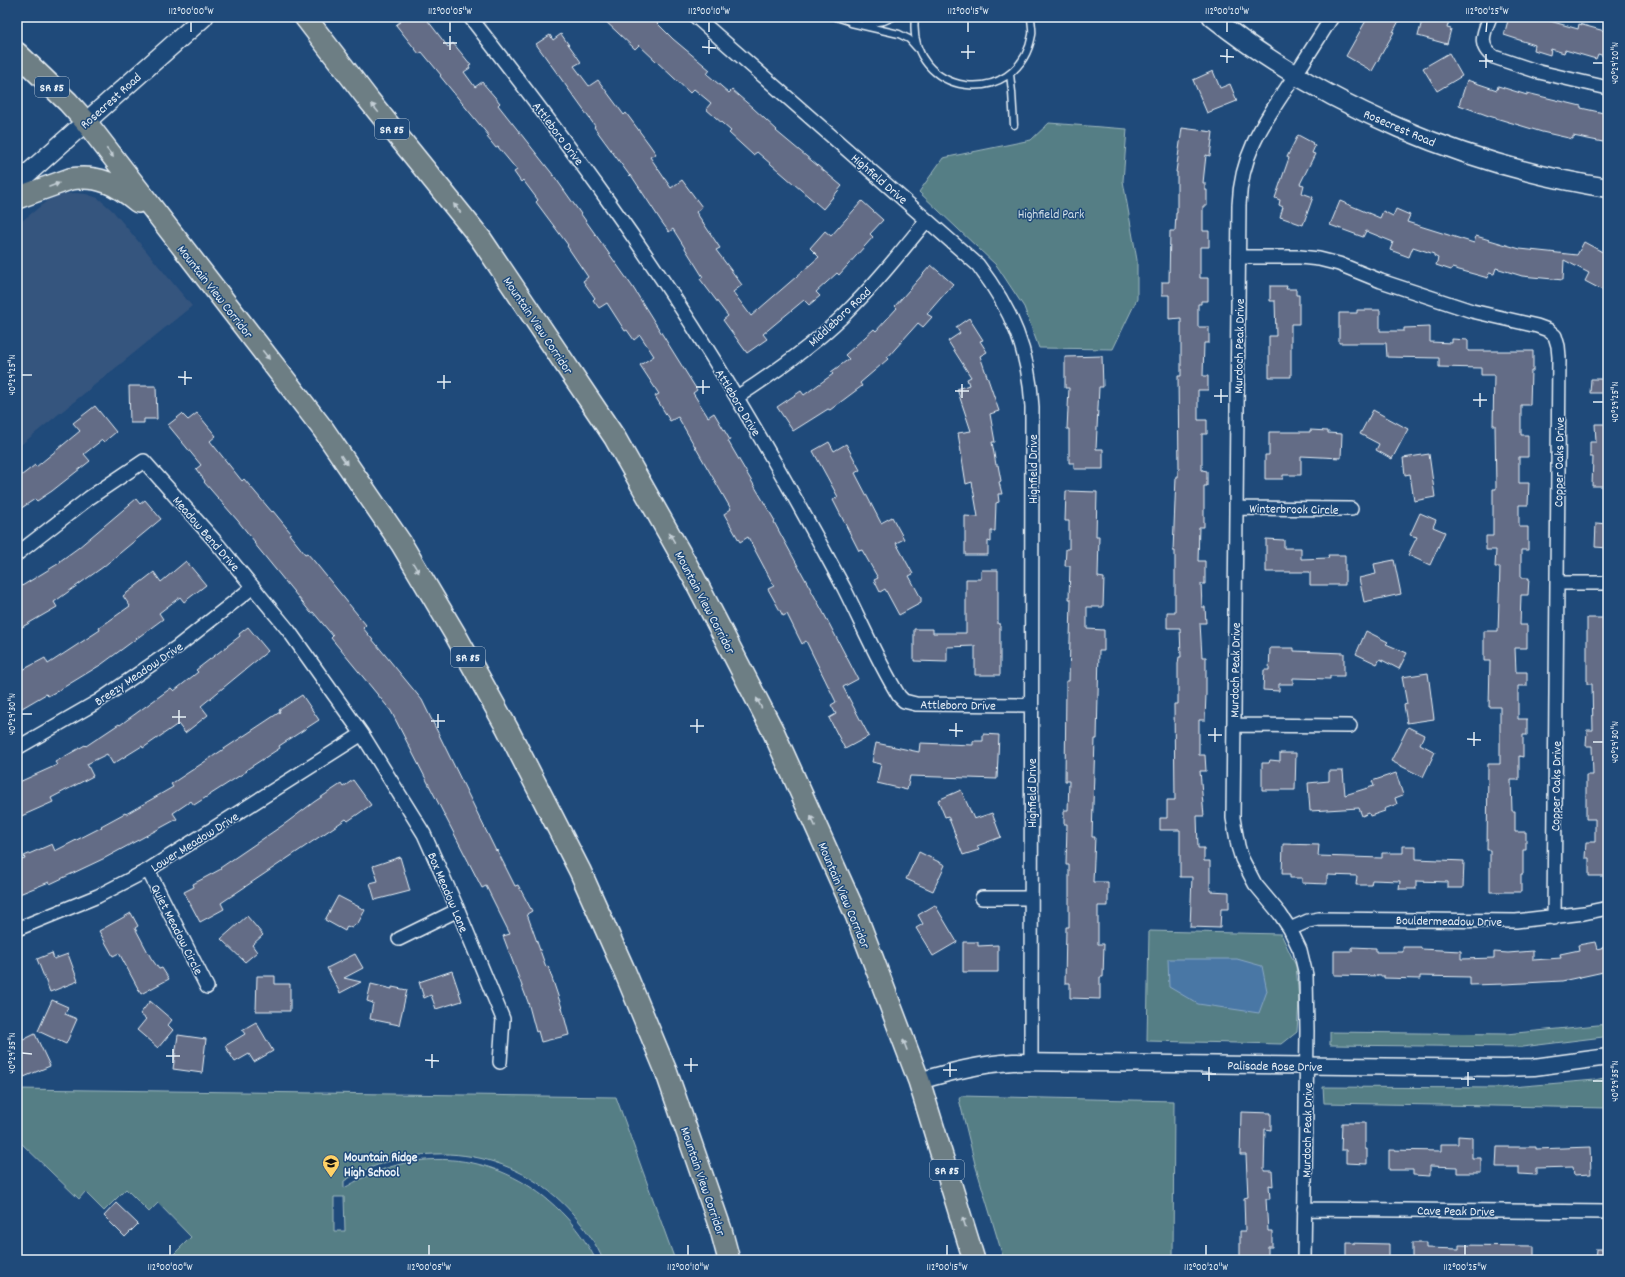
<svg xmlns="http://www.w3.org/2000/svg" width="1625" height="1277" font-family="Dekko,sans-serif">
<rect width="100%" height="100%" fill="#1f4a7a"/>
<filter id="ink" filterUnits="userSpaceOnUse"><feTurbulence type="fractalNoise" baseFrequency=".025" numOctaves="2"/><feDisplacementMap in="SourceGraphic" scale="8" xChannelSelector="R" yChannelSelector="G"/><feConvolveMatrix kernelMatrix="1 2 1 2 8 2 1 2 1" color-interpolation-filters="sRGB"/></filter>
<g filter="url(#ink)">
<path fill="#34547e" d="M75,193L86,194L98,198L113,211L192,306L17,448V225L48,200L62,194Z"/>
<path fill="#547e85" stroke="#9eb8be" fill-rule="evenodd" d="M1049,123L1127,129L1123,181L1137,260V299L1113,349L1039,348L1024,307L997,266L919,192L943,158L1031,140Z
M1149,931L1281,934L1296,966L1299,1000L1297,1032L1282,1044L1147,1041Z
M1608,1024V1036L1603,1037L1522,1047L1330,1045V1032L1506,1034Z
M1608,1077V1108L1324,1103L1323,1087L1500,1088L1595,1080Z
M17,1089L616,1097L675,1260H603C596,1243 585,1228 573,1214C515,1147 419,1136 344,1181V1188C350,1185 357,1180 363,1178C374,1172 386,1168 397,1165C479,1143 559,1188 596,1260H168L191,1237L158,1203L149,1212L126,1189L104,1211L85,1192L79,1199L20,1142L17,1145ZM344,1197L345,1231H334V1197Z
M961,1096L1174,1101L1173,1260H1004L975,1164L959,1099Z"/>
<path fill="#4a77a5" stroke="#89a8c6" d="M1168,959H1237L1262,966L1267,991L1259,1013L1198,1004L1169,987Z"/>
<path fill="#646c86" stroke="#e8f1f8" d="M406,17H425L448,47L453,43L471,65L469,66L470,68L464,72L475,87L482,82L500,103L498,105L554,176L632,286L697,390L693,393L708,417L714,413L730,440L728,441L775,521L774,522L822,610L858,679L843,687L869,736L845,749L829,718L836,714L831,705L836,702L806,641L802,644L787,614L783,616L768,589L774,586L748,537L740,542L724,514L731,509L678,417L670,421L655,396L659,394L640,365L654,356L640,335L634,340L627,330L625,331L607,303L599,308L593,300L595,298L583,281L588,277L567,246L568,245L536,202L538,200L523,180L521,182L514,172L517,170L498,147L496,148L487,137L489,136L440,76L441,75L422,52L419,54L396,25Z
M601,17H651L673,39L710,70L707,74L729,93L732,90L753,108L777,130L776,131L842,186L823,209L757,152L753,155L729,133L731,131L706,109L711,103L694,89L690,93L639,45L635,49Z
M1368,17H1401L1393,32H1394L1372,71L1346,56Z
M1423,17H1450L1447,28L1451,29L1447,44L1418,36Z
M1509,17H1536L1578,29L1579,24L1608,32V57L1598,54L1596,59L1565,50L1564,53L1551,49L1550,55L1534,50L1535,45L1504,35Z
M561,34L581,62L574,66L589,86L598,80L624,115L626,113L649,144L656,154L650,157L671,188L682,180L702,207L696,212L720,248L716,250L742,285L733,292L751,316L819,257L810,248L825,231L831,236L862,201L883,220L870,234L873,237L839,275L837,273L816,292L820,296L809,305L804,300L763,334L767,339L747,353L723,320L728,316L700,279L703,277L673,229L669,232L661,221L631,175L630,176L594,127L595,126L536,44L550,35L553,40Z
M1449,53L1462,76L1437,91L1423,68Z
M1213,71L1220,88L1230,84L1237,101L1207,113L1193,80Z
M1467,80L1497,90L1498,86L1527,95V93L1581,106V108L1608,114V143L1573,136V139L1542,132L1489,116L1459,105Z
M1182,128L1213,132L1210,156L1206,155L1203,183H1205V190H1207V206H1203V231H1209V247H1200V278H1208V301H1201V304H1198V327H1209V343H1204L1203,376H1208V390H1198V420H1207V434H1202V470L1207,471V486H1204V527H1199L1198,561H1205V584H1201L1202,607H1205L1206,623H1200L1202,657H1206V694L1205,720H1199V755H1205L1206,771H1200L1204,816H1197L1198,848H1204V861H1210V891L1229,892V909H1221L1220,928L1190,927L1192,877H1180V830H1160V818H1167V800H1175L1174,704H1178V664L1179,657H1181L1180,628H1167V612H1175V551H1173L1176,477H1178V470H1179L1178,376H1181V318L1169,319V295H1162V282H1169L1170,231H1175L1176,213H1177V172H1176Z
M1298,135L1313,143L1312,144L1315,146L1312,153L1315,154L1300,184L1304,185L1302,193L1313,197L1303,225L1280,217L1283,207L1279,205L1280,200L1275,198L1289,158L1287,157Z
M1340,201L1380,218L1383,211L1393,216L1396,209L1410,215L1407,222L1474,243L1476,236L1520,249L1577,255L1584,242L1608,255V279L1602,290L1585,281L1589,273L1564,260L1563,280L1522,276L1496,268L1494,274L1489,273L1488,278L1452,268L1451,270L1436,265L1438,258L1434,256V254L1413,247L1409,257L1390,250L1393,242L1366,231L1363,237L1330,225Z
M931,265L953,284L927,314L932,317L923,327L918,323L887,358L888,359L860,383L862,386L830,410L828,409L793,431L777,407L801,391L804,395L833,374L831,372L849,359L845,355L874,329L876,331L897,308L895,306Z
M1270,286H1287L1286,289H1296V295H1299V324H1291V377H1269V336H1276L1275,301H1270Z
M1357,310H1380V331H1404V328L1430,327V342L1452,343V339L1468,340V351H1533V371H1531L1530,405H1521V435H1528V457H1519V483H1529L1528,505H1519V527H1528V550H1521V578H1529L1528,595H1521L1520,625H1527V648H1515L1516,672H1527V686H1518V719H1527V735H1523V757L1519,756V780H1511L1512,811H1515V832H1526V850H1523V874H1521V892H1490V850H1487L1488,764H1500V707H1489L1490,661H1484V631H1498L1500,567H1495L1496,550H1486V536H1493V489H1496L1495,425H1493L1494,375H1481V368L1439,367V358L1387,357L1386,343H1339V313H1357Z
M969,318L983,340L980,341L987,352L980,356L999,411L990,414L995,442H992L996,465H998L1001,481L999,482L1002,494H998L999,502L996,503L995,531H991V542L988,541V555H965V516L978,517L972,482L966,484L958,433L971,431L957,389L969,385L967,379L971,377L948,341L960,333L956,327Z
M1102,356L1103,387H1099L1096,449H1103V469H1074V463H1069V429H1067L1069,388H1065V357Z
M1591,379H1608V393H1590Z
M129,386H156L157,419H144V423H130Z
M95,406L116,432L104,442L102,440L84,454L90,461L52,491L37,501L35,499L17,511V479L35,465L36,467L80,431L73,423Z
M1373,410L1408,429L1392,459L1376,450L1379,444L1360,434Z
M197,413L216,436L210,441L242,481L244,479L272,512L273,511L291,533L289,534L305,554L307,553L314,561L366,625L363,628L422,700L496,851L497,850L515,886L518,885L532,911L527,914L546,967L548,966L562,1008L569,1035L541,1042L538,1031L536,1032L528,1002L503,936L510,934L486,886L482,888L391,711L331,638L333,636L313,612L311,613L254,543L255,542L238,521L204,482L205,481L196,469L201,465L168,425L182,414L188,420Z
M1595,424H1608V486H1592L1593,457H1590V442H1596Z
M1310,430L1328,431V433L1342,434L1341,458L1301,456V475H1283V479H1265V455H1269V432H1310Z
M829,442L834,451L846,444L860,470L855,473L881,523L892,517L904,539L896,543L913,574L909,576L921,598V603L899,615L885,589L880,592L874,580L878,578L862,550L859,551L833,500L838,497L813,451Z
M1429,454L1435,497L1414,501L1410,474L1405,475L1403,458Z
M1066,491L1097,492L1096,536H1099L1098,577L1104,578L1103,607H1087V629L1104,630V651H1099L1097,739H1095L1092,837H1095L1093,882H1108V906H1098V944H1104L1103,977H1100V999L1070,998V983H1065L1066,927H1069V865H1066L1067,824H1064V810H1068L1069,781H1065L1066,687V681H1069L1071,599H1069L1070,566H1065L1066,549H1069V521H1065Z
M136,499L140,504L145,500L161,519L103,567L54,602L57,607L17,630V589L61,562L60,561L78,548Z
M1420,513L1436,520L1433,527L1445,532L1430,565L1408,555L1417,537L1410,535Z
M1596,523L1608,524V548L1595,547Z
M1266,539L1284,540V548H1301V559L1329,558L1328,555H1345V585H1310V572H1266Z
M1394,560L1401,594L1364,602L1359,578L1376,574L1374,564Z
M186,561L206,585L184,602L180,597L159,613L163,619L102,664L61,689L48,696L46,694L17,711V673L45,658L48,664L100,630L99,628L130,606L123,596L154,572L161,582Z
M981,570H998V624H1000V675H975V646L947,647V662L914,661V629H933V633H966V579H981Z
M1587,618H1603V630H1608V876H1589V858H1585L1586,842H1595V819H1586V775H1593L1592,746H1586L1587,730H1593L1592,684H1587Z
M248,627L268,651L201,706L208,715L185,733L178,724L143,748L142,746L113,764L107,754L87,764L93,776L51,798L53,802L17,818V783L57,765L55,762L85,745L86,746L119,724L120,725L171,688L174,691L198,672L196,670L240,636L239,634Z
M1366,631L1388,642L1386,644L1407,653L1399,669L1380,659L1377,664L1356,654Z
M1270,648H1294V651L1344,653V676H1330V679L1293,678V684H1279V691L1263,690L1264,670H1269Z
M1428,673L1434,719L1407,723L1404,705L1407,704L1402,677Z
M302,695L319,720L279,746L280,748L246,770L247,771L194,805L191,801L173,813L177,819L105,858L50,884L49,882L17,895V861L25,859L24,856L52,844L55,851L102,827L101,826L125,813L126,814L173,787L171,784L280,712L279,710Z
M1408,727L1424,735L1420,744L1435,752L1423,777L1391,761Z
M983,734L999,735L997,779L910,776L907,790L877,783L881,764L872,762L876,743L919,752L920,743L973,745V741H983Z
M1280,753H1296L1295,790H1262V763H1269L1270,760L1280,761Z
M1329,771H1343L1345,795L1374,786L1372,781L1396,773L1403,795L1395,798L1397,804L1384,809L1385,811L1370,816L1369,813L1362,816L1359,808L1310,811L1308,783L1329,781Z
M353,780L371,805L348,821L346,819L221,903L224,909L200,922L184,892L194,887L193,884L221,869L220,868L286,823L314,802L341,784L343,787Z
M961,790L974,819L992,813L1001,837L977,846L979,850L963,855L948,816L945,817L938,800Z
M1283,844L1319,845L1318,856L1382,858V853H1403V846H1416V859L1464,861L1463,888H1448V882L1416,881V889H1399L1400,881L1372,880L1371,885H1356L1357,876L1327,875V884L1302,883V878H1290V874H1282Z
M919,852L945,865L933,891L906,879Z
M400,857L410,891L375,900L370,883L378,881L373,866Z
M338,896L365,910L357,925L355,924L352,928L347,926L345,931L325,920Z
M935,905L957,942L933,956L916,928L923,924L918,915Z
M131,913L138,926L135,928L151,958L159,969L162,968L169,979L141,994L119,953L113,956L99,931Z
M247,916L263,935L252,945L257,952L245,962L221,939Z
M963,942H978V946L998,945V972H963Z
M1595,942L1597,949L1608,946V971L1562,981L1505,984L1470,985V977L1420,976V979L1384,978V976L1334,975V951H1352V947L1376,948V952H1403V947H1421V949L1461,951V959L1494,958V952L1508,953L1533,951V960L1561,958L1560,954L1579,950L1578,945Z
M52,953L54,959L68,954L78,981L50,992L37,959Z
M355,954L363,968L344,978L361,982L340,993L327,968Z
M452,971L462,1001L436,1009L431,995L424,998L419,982Z
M257,976H275V984H290V1011H256Z
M371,984L392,989V987L407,990L399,1025L370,1019L373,1003L367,1001Z
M52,1000L68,1007L65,1014L77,1019L66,1044L38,1031Z
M150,1001L172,1020L168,1025L173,1030L158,1048L137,1030L146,1019L140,1014Z
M256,1022L273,1051L254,1062L249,1054L235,1062L225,1046L245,1034L242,1030Z
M35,1034L50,1066L24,1077L22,1072L17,1074V1043Z
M178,1035L206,1039L202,1073L173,1069Z
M1241,1112L1271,1113V1130L1265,1129L1264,1171H1272L1273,1186L1269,1185L1270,1199H1266L1268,1231H1272V1247H1268V1260H1240V1231H1245L1244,1198L1248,1197L1246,1155H1240Z
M1342,1123H1365V1149H1367V1164L1346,1163V1150H1341Z
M1458,1136L1472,1137V1158H1481V1173H1457V1167L1430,1166V1176L1413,1175V1170H1389V1150L1441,1151V1144H1458Z
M1497,1147H1536V1149L1590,1147L1591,1174L1574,1175L1573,1167L1536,1168V1175L1519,1174V1167H1496Z
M116,1203L138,1224L125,1237L104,1216Z
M1346,1243L1389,1244V1260H1346Z
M1412,1243H1426V1248L1459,1249V1245L1534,1246V1260H1412Z
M1596,1249H1608V1260H1595Z"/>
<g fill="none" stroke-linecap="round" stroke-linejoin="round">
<g stroke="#e8f1f8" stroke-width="9">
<path id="service" d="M836,17L855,23
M915,17C906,97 1018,112 1032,35C1033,30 1031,23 1031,17
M851,23L899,34L909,39L917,48
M864,24L884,21L893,17
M1010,74L1012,92L1014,125"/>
</g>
<g stroke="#e8f1f8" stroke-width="16">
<path id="minor" d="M470,17C565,139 658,264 737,398C774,460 810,524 844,588C862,624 878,662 899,696L904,701L916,704L1031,705
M696,17L978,265C1012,310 1029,351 1032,407L1031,1061
M1490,17C1484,32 1477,46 1494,57L1539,72L1608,88
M1239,257H1300L1319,259L1339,264L1381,281L1472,311L1537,326L1548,330L1555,336L1558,346L1559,357L1554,918
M737,397C774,373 811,347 843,316C874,286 900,253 927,220
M1236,508L1351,509
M17,554L89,498L144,461L215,541L289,631L362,734L424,834L458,910L503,1019L500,1062
M1557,583H1608
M1234,725L1350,726
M17,748L97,702L177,647L253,587
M148,870L207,987
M982,898H1031
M17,929L98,896L148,870L362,734
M1290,929L1308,921L1319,919L1516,921L1584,913L1608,908
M399,939L458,910
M1304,1209L1608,1212
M1304,1260L1307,1031L1306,975L1300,950L1290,929L1280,914L1255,884L1242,859L1238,846L1233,818L1239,205C1241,150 1267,118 1296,74C1308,55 1320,36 1332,17"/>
</g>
<g stroke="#e8f1f8" stroke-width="19">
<path id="tertiary" d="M919,1081C950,1072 980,1064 1013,1062L1504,1068L1534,1067L1608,1057"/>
</g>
<g stroke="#e8f1f8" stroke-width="21">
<path id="secondary" d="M1212,17C1325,107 1466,166 1608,188
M17,183L204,17"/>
</g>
<g stroke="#e8f1f8" stroke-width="24">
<path id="trunk" d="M305,17L368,99L481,239L615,438L694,578L774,733L856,915L919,1081L974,1260
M17,53L68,102L86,122L323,429L401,543L455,634L507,728L580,871L625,972L666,1071L721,1230L729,1260
M17,198L70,179C99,175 116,184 138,202"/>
</g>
<use href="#service" stroke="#1f4a7a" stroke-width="6"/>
<use href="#minor" stroke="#1f4a7a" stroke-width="13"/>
<use href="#tertiary" stroke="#1f4a7a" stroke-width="16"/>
<use href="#secondary" stroke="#1f4a7a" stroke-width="18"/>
<use href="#trunk" stroke="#6d7e84" stroke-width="21"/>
</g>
<defs><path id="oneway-solid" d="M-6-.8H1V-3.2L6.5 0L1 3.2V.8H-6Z"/></defs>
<g fill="#c3ced5">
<use href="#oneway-solid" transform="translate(375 108) rotate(-129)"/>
<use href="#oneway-solid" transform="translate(110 153) rotate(52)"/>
<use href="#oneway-solid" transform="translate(54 185) rotate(-21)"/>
<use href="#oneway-solid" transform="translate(457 208) rotate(-129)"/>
<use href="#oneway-solid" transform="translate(266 355) rotate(52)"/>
<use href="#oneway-solid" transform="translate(344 460) rotate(56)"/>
<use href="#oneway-solid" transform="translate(672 538) rotate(-120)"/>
<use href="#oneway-solid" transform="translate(416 568) rotate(59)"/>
<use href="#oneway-solid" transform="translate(759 703) rotate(-117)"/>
<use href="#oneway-solid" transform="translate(813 821) rotate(-114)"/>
<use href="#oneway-solid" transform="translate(905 1045) rotate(-111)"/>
<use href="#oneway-solid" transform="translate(964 1222) rotate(-107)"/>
</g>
</g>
<path fill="none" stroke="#e8f1f8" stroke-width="1.5" d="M191,32V22M450,32V22M709,32V22M968,32V22M1227,32V22M1486,32L1487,22M443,43H457M702,47L716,48M450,50V36M961,52H975M709,54V40M1220,56L1234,57M968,59V45M1479,61H1493M1227,63V49M1593,63H1603M1486,68V54M22,375H32M178,377L192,378M437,382H451M185,385V371M696,387H710M444,389V375M955,391H969M703,394V380M1214,396H1228M962,398V384M1473,400H1487M1593,402H1603M1221,403V389M1480,407V393M22,714H32M172,717H186M431,721H445M179,724V710M690,726H704M438,728V714M949,730L963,731M697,733V719M1208,735H1222M956,737V723M1467,739L1481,740M1215,742V728M1593,742H1603M1474,746V732M22,1053L32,1054M166,1056H180M425,1060L439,1061M173,1063V1049M684,1065H698M432,1068V1054M943,1070H957M691,1072V1058M1202,1074H1216M950,1077V1063M1461,1079H1475M1209,1081V1067M1593,1081H1603M1468,1086V1072M170,1255V1245M429,1255V1245M688,1255V1245M947,1255V1245M1206,1255V1245M1465,1255V1245"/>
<defs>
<g id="school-pin" transform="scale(0.9)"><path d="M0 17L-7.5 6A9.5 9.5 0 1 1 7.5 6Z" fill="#ffd166" stroke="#1f4a7a"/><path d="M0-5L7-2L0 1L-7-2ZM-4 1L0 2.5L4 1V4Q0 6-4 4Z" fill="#111"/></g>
</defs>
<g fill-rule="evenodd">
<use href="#school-pin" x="331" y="1163"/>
</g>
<g text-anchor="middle" stroke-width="3" stroke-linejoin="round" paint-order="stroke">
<g fill="#1f4a7a" stroke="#acbfd2" stroke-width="1">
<rect x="35" y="77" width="34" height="20" rx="3"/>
<rect x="375" y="119" width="34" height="20" rx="3"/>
<rect x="451" y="647" width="34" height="20" rx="3"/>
<rect x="930" y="1160" width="34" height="20" rx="3"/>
</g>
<g font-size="12" font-weight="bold" fill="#e8f1f8">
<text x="52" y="91">SR 85</text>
<text x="392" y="133">SR 85</text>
<text x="468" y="661">SR 85</text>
<text x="947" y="1174">SR 85</text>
</g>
<g font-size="13" fill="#e8f1f8" stroke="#1f4a7a">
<text transform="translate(110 100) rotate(-42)" y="5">Rosecrest Road</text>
<text transform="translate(1400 127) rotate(23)" y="5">Rosecrest Road</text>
<text transform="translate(559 133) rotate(53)" y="5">Attleboro Drive</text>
<text transform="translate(880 178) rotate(41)" y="5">Highfield Drive</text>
<text transform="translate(216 291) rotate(52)" y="5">Mountain View Corridor</text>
<text transform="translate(839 316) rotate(-43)" y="5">Middleboro Road</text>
<text transform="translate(539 325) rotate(56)" y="5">Mountain View Corridor</text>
<text transform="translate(1238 346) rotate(-89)" y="5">Murdoch Peak Drive</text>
<text transform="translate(739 402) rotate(59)" y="5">Attleboro Drive</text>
<text transform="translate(1558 462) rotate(-89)" y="5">Copper Oaks Drive</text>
<text transform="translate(1032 469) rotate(-90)" y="5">Highfield Drive</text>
<text transform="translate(1294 508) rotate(1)" y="5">Winterbrook Circle</text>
<text transform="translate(207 533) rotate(49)" y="5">Meadow Bend Drive</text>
<text transform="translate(706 602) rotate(62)" y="5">Mountain View Corridor</text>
<text transform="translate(1234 670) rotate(-89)" y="5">Murdoch Peak Drive</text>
<text transform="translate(138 673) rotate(-34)" y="5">Breezy Meadow Drive</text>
<text transform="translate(958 704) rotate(1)" y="5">Attleboro Drive</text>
<text transform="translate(1555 786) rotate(-89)" y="5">Copper Oaks Drive</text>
<text transform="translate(1031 793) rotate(-90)" y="5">Highfield Drive</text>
<text transform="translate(194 841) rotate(-32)" y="5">Lower Meadow Drive</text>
<text transform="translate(449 892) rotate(67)" y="5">Box Meadow Lane</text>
<text transform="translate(845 895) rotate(67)" y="5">Mountain View Corridor</text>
<text transform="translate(1449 920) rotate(1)" y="5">Bouldermeadow Drive</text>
<text transform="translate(178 929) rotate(63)" y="5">Quiet Meadow Circle</text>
<text transform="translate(1275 1065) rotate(1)" y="5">Palisade Rose Drive</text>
<text transform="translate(1306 1130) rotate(-89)" y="5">Murdoch Peak Drive</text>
<text transform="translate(704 1181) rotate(71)" y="5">Mountain View Corridor</text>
<text transform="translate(1456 1210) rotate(1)" y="5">Cave Peak Drive</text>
</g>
<g font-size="13" fill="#d2e0e7" stroke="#1f4a7a">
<text x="1051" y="218">Highfield Park</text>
</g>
<g font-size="13" font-weight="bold" fill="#e8f1f8" stroke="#1f4a7a" text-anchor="start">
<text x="344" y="1161">Mountain Ridge<tspan x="344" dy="15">High School</tspan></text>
</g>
</g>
<rect width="1625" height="1277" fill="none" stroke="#1f4a7a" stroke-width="44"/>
<rect x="22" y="22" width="1581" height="1233" fill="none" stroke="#e8f1f8" stroke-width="1.5"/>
<g font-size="10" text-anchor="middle" fill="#e8f1f8">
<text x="191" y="14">112°00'00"W</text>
<text x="450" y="14">112°00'05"W</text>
<text x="709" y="14">112°00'10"W</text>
<text x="968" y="14">112°00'15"W</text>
<text x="1227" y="14">112°00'20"W</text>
<text x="1487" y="14">112°00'25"W</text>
<text transform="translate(1614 63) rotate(-90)" y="4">40°29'20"N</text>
<text transform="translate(11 375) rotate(-90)" y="4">40°29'25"N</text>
<text transform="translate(1614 402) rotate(-90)" y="4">40°29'25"N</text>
<text transform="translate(11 714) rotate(-90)" y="4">40°29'30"N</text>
<text transform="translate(1614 742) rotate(-90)" y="4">40°29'30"N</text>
<text transform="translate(11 1053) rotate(-90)" y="4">40°29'35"N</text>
<text transform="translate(1614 1081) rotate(-90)" y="4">40°29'35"N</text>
<text x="170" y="1270">112°00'00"W</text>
<text x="429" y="1270">112°00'05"W</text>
<text x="688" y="1270">112°00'10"W</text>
<text x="947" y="1270">112°00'15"W</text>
<text x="1206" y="1270">112°00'20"W</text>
<text x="1465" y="1270">112°00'25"W</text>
</g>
</svg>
